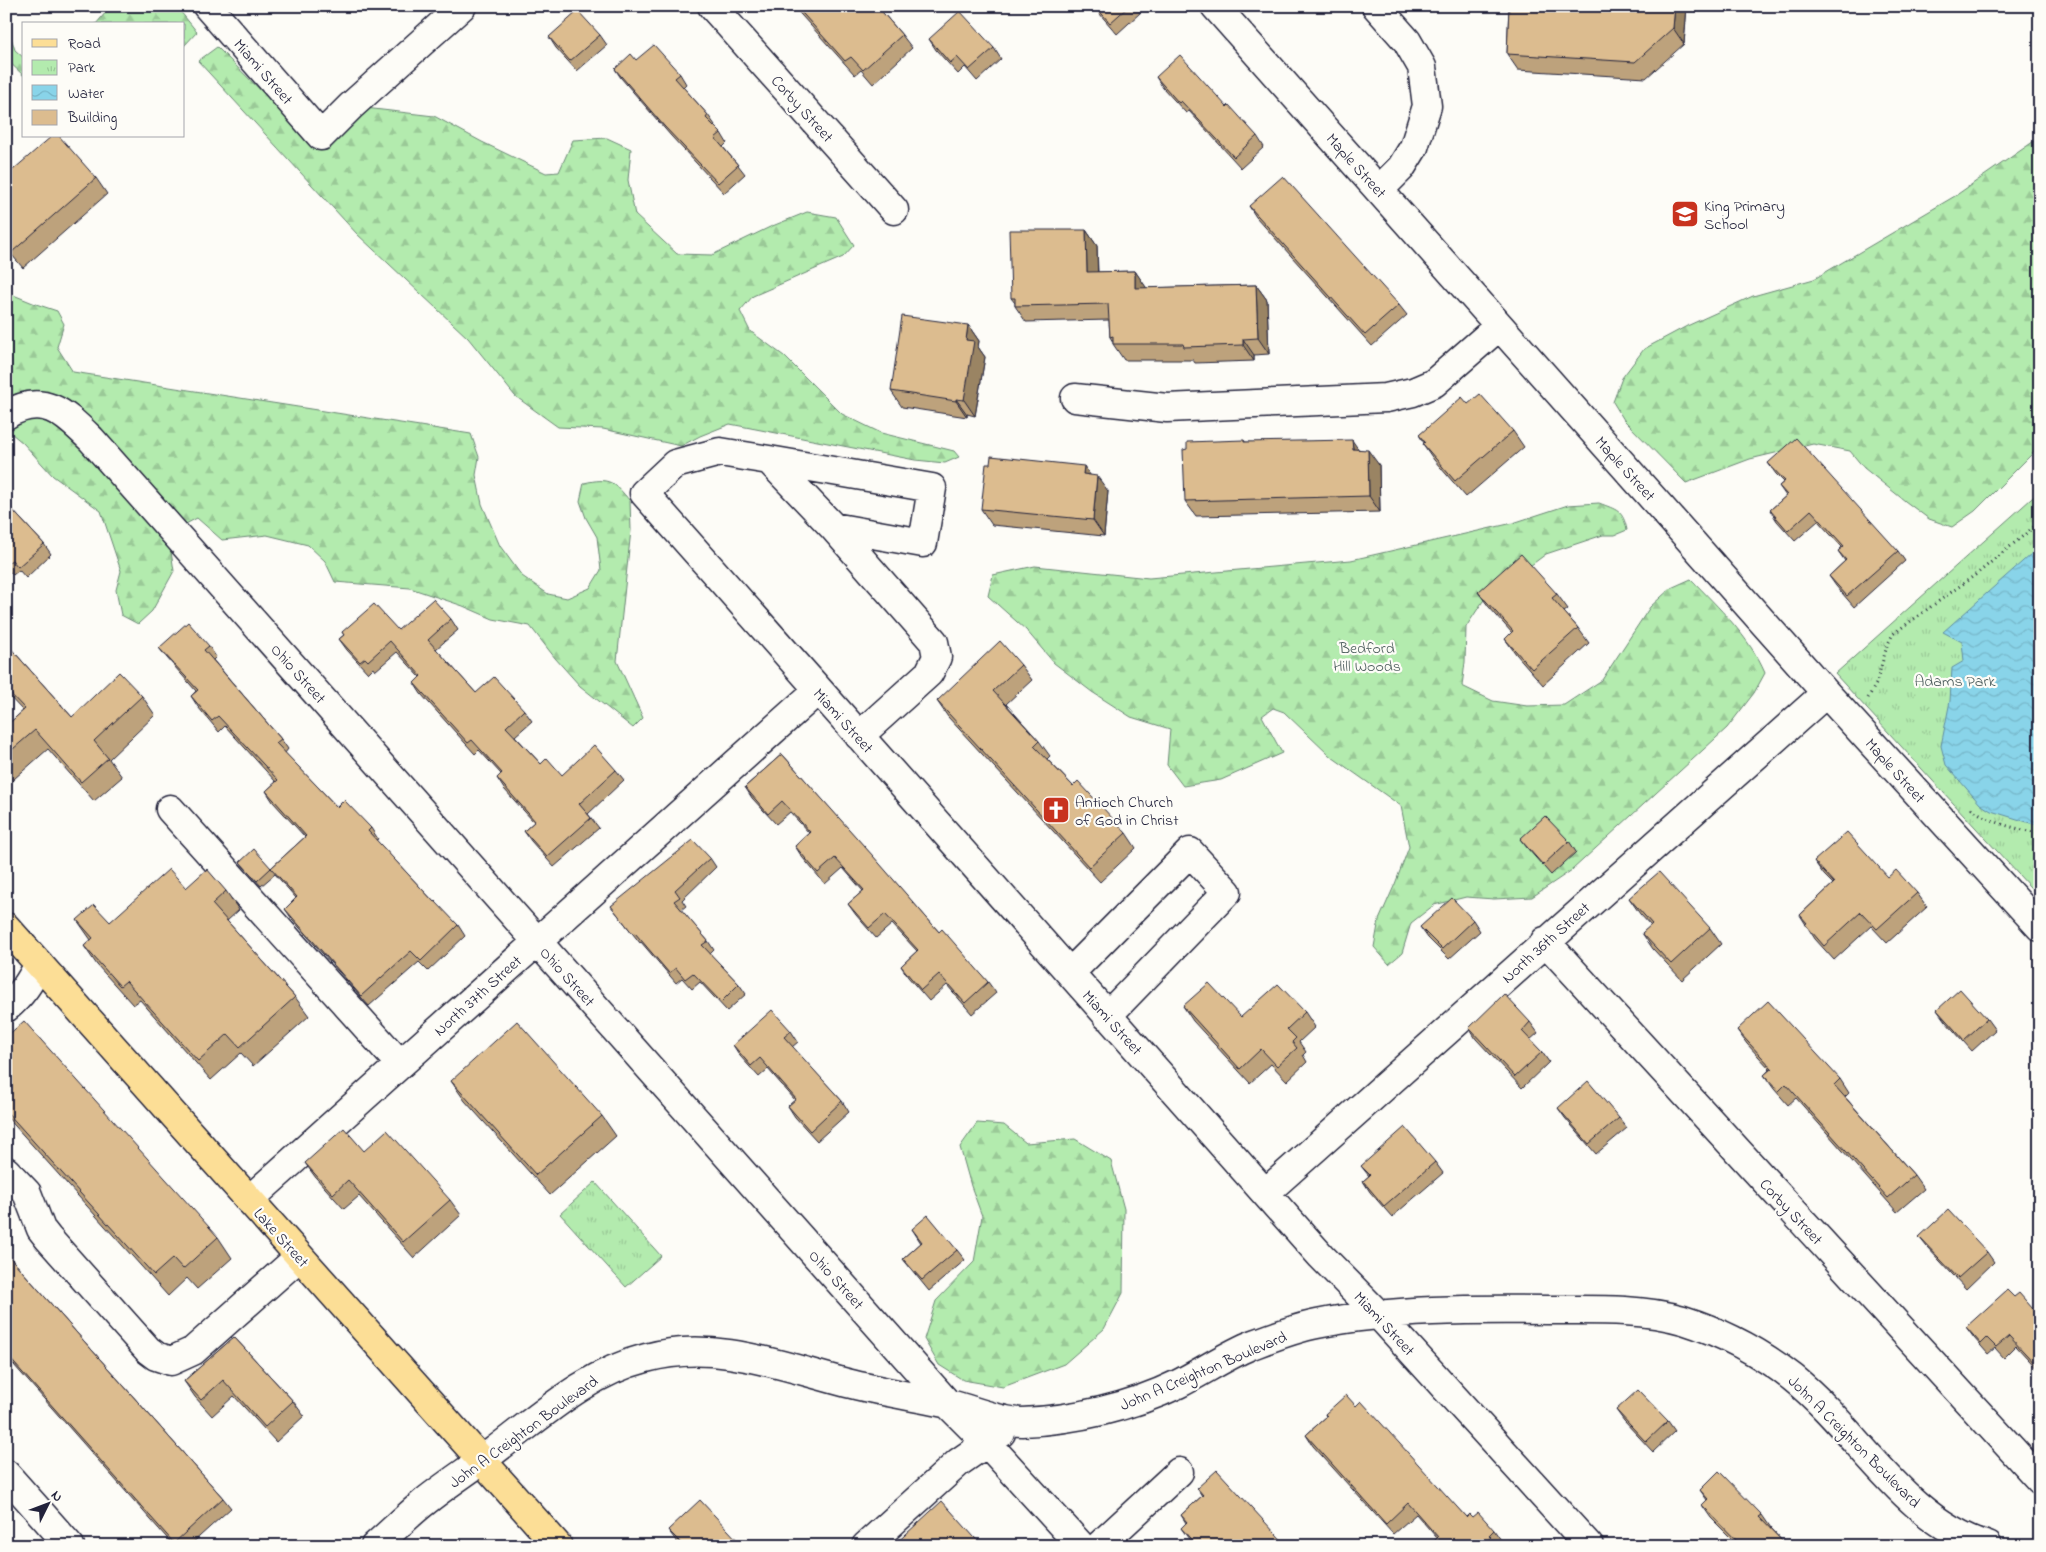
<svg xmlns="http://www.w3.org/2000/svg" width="2046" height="1552" font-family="'Indie Flower',sans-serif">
<defs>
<pattern id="forest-firs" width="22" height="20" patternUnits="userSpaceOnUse" patternTransform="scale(1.25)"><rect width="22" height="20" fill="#b3ebae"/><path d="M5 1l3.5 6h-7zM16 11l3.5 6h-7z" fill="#9ac997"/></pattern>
<pattern id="park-tufts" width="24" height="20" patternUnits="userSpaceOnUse" patternTransform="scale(1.25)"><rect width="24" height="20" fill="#b3ebae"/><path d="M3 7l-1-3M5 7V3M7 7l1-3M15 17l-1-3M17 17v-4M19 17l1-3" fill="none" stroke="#9ac997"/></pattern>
<pattern id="water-waves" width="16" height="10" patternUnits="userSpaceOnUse" patternTransform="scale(1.25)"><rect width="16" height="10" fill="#89d4e9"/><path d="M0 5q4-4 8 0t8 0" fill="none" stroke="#76b6c9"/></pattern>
</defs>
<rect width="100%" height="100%" fill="#fdfcf7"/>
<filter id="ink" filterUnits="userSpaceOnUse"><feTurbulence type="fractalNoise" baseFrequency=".02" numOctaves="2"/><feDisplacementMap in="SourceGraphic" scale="10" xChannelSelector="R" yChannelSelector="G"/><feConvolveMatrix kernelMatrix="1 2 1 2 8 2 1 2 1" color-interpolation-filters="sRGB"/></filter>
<g filter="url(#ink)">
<path fill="url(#forest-firs)" stroke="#6a8674" d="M111,6H176L197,32L184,46V24H96Z
M6,22L15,50L24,58V76L6,59Z
M217,47L320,149L365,108L434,116L482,142L546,173L559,172L573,140L607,138L631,149L628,180L635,215L677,254L712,255L770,227L807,212L836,217L854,245L843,257L753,296L740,311L750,331L784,356L842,414L881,433L954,451L959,457L945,463L915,460L730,424L700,436L681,446L603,429L558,427L515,396L468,338L357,234L198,61Z
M2040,137V446L1975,511L1952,527L1929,519L1905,501L1864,468L1850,451L1813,444L1750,459L1686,483L1624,420L1613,402L1622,378L1644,349L1687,326L1753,296L1814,279L1955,196Z
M6,292L33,303L57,311L64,324L57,347L73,372L471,434L479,457L476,475L482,504L500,546L522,576L548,594L567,598L590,588L601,570L597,537L586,518L580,501L584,483C610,477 614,482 630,501L631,530L617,661L643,718L633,728L580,686L555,658L530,626L493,619L463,606L410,588L335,582L325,561L308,545L267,535L222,540L197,518L182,526L170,545L174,571L152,611L138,624L121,615L116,590L121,571L101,511L53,476L23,443L6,429Z
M1599,503C1617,510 1623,510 1627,530L1615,535H1603L1546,554L1483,601L1466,627L1465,662L1462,686L1493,701L1527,706L1564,705L1602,680L1650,607L1671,588L1691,579C1719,608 1749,636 1765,673L1754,693L1727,728L1572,870L1532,897L1494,899L1466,897L1434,905L1411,923L1402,953L1389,964L1374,947L1379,920L1395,884L1409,847L1401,806L1329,755L1284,712L1273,708L1262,716L1282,753L1221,780L1183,786L1167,765L1170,729L1131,717L1092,692L1054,663L1026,630L988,596L993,575L1035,566L1149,578L1351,560L1513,523L1568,505Z
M977,1123L1004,1125L1026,1143L1075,1139L1111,1161L1124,1209L1123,1293L1104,1329L1064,1364L1003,1387L963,1380L939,1365L924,1339L936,1301L974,1262L982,1216L971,1186L960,1147Z"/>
<path fill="url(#park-tufts)" stroke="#6a8674" d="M2040,491V898L1835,674Z
M595,1182L661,1256L626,1287L560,1214Z"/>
<path fill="url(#water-waves)" stroke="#608da3" d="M2040,546V826L1991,811L1980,804L1946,765L1941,746L1950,701L1952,668L1964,661L1962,642L1943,632Z"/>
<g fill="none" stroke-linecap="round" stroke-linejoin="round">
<g stroke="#22223b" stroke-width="31">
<path id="minor" d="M207,6L321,136L351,106L462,6
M712,6L894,210
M1215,6L1826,693L2040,927
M1376,6L1407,41L1422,67L1427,106L1414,147L1401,168L1379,190
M1075,398L1167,408L1386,398L1413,392L1434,383L1499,326
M6,415C43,392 64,413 91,439L948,1404L987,1443L1081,1546
M769,460L932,488L923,543L833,527
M859,736L929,673L937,657L934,642L833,527L769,460L720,452L675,464L644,493L1321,1256L1379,1315L1589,1546
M170,809L400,1064
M1545,941L2040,1480
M1070,973L1190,852L1227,892L1107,1016
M6,1008C22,995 30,982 39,964
M6,1171L27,1193L41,1229L48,1238L148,1350L156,1356L171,1361L193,1351L299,1257
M1265,1193L1826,693
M249,1200L818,690
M6,1474L70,1546
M375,1546C391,1532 406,1517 422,1504C445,1485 471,1469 494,1451C542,1415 587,1373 646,1358C715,1339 781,1366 847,1383C882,1392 918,1397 953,1405C973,1410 1001,1422 1022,1422C1074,1420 1131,1407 1178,1384C1202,1372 1224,1357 1249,1346C1270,1338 1295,1328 1317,1324C1391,1309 1474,1309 1549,1310C1593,1310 1641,1308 1683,1320C1724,1333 1760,1352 1793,1378C1860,1432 1902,1519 1988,1546
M866,1546L959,1462L1001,1433
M1099,1546L1179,1472"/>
</g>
<g stroke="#22223b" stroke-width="31">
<path id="major" d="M6,927L558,1546"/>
</g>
<path stroke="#22223b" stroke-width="3" stroke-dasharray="1 4" stroke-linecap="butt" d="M1868,698L1876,684L1887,646L1893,634L1978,573L2040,522
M1971,808C1991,823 2015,829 2040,833"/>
<use href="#minor" stroke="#fdfcf7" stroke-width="28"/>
<use href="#major" stroke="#fcde96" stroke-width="28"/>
</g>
<path fill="#bda27b" stroke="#22223b" d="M793,6H877L902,35L912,48L873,84L861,70L855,75Z
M1093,6H1135L1140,13L1117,34Z
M1509,6H1687L1684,44L1646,78L1518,70L1507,54Z
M600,35L607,45L577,71L556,48L549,37Z
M929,39L994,48L1001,59L977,81L965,67L958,74L936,50Z
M636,60L680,74L686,84L683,87L708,115L715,125L714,126L721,133L727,143L723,147L738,165L745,174L724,193L671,136L621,78L615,69Z
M1156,77L1227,107L1257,136L1264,147L1241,168L1189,111L1186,113L1163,88Z
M6,176L96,178L107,194L23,268L6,248Z
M1249,206L1399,305L1407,315L1372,346L1256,217Z
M1086,230L1097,246L1098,272L1135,271L1146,288L1256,285L1267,300L1269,354L1254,355V361L1195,363L1193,360H1124L1113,344V342L1110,337L1109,320L1026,322L1015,306V303L1011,298Z
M968,325L979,341L978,347L985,357L975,416L967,414V417L902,407L891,391Z
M1468,404L1513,431L1524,447L1466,497L1434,460L1423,444L1424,443L1419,435Z
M1244,440L1245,442L1359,449L1379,465L1380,512L1196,516L1185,501Z
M1768,463L1898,551L1905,561L1854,607L1836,586L1829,576L1845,561L1838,551L1842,547L1818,521L1795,541L1777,521L1770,510L1786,496L1779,486L1784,482L1776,474Z
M1090,475L1108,491L1104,536L992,525L981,509Z
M6,503L44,544L51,554L26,578L19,570L13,575L6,568Z
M1478,592L1557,594L1568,609L1564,612L1578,628L1589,643L1543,685L1516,654L1505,639L1512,633L1489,607Z
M451,619L458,630L436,649L476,693L524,710L532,721L515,736L541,764L562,775L616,770L624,780L588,814L599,828L554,867L531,841L524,831L534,822L504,789L497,778L501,774L479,750L475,754L421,694L414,683L420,677L397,652L375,671L373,668L368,673L347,650L339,639L344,635L342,632L398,630Z
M6,643L72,717L142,696L155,715L109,759L122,777L94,801L48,749L6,786V726L23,711L6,693Z
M209,646L216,657L213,660L281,739L288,749L285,753L337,807L371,828L378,839L376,840L434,902L458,925L465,936L428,971L419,962L369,1006L292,919L285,909L296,898L275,874L261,886L244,867L240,862L271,868L305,837L273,802L266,791L276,782L225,726L219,732L198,707L191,696L196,691L167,658L159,648Z
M1021,665L1032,680L1006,704L1039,741L1050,756L1047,759L1073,786L1126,833L1136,848L1100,882L948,717L937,701Z
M782,754L939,932L988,982L996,993L972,1014L947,985L929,1001L908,977L901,966L917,951L892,924L876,938L856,915L848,904L863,891L843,868L825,884L802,857L795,846L809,833L790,812L776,824L752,798L745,787Z
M1520,839L1569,841L1576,852L1551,875L1528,849Z
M710,858L716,867L682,900L686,906L681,910L708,941L714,950L710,954L739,984L746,994L727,1011L700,982L692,989L682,978L676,983L641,942L640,943L611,906Z
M1814,861L1888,877L1917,893L1927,907L1887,943L1871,926L1834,960L1815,939L1800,915L1833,884L1824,875Z
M186,888L226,891L239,910L227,921L295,997L309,1016L253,1066L241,1053L211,1080L140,1000L133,1005L97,965L84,946L91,940L77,920L110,922Z
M1629,898L1710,928L1721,944L1682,980L1653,949L1642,933L1651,926L1640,914Z
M1473,920L1480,931L1449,959L1428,938L1420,927Z
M1183,1006L1241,1017L1305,1012L1315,1027L1299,1042L1306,1052L1303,1055L1307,1062L1287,1081L1271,1064L1250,1083L1193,1021Z
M1937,1010L1987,1019L1995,1030L1972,1051L1945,1021Z
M1530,1022L1538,1033L1530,1040L1542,1052L1549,1062L1522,1088L1476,1039L1469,1028Z
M1737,1030L1840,1079L1849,1093L1845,1097L1914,1175L1924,1189L1897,1212L1796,1098L1788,1105L1774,1089L1764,1075L1770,1069L1747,1044Z
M791,1031L798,1042L792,1047L842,1101L849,1112L817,1141L795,1117L788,1106L795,1100L768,1069L759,1077L740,1056L733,1045Z
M6,1037L218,1237L232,1258L197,1289L187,1278L168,1296L6,1116Z
M451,1081L602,1116L616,1136L550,1195L465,1101Z
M1558,1108L1619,1118L1627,1128L1596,1154L1565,1118Z
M364,1151L450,1200L461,1215L414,1258L359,1196L344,1209L316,1178L305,1163Z
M1435,1162L1443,1173L1392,1217L1370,1192L1363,1181L1369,1176L1361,1166Z
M912,1229L957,1250L965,1260L929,1291L911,1269L903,1259L921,1243Z
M1919,1237L1987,1252L1994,1262L1966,1289L1927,1247Z
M6,1253L223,1498L231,1508L189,1546H174L6,1356Z
M2014,1297L2040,1317V1372L2016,1346L2004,1358L1995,1348L1988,1354L1974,1338L1966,1327Z
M234,1337L293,1401L304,1416L276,1442L234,1396L212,1416L195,1397L184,1381Z
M1356,1406L1466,1517H1472L1494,1530L1501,1540L1496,1545L1497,1546H1429L1437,1538L1416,1514L1393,1534L1313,1446L1306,1435L1326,1417L1325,1414Z
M1616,1410L1668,1421L1675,1431L1653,1452L1624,1421Z
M1197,1488L1287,1546H1194L1181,1528L1186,1523L1181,1515L1202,1496Z
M1700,1490L1762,1515L1771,1528H1770L1787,1546H1739L1711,1518L1702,1505L1707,1500Z
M668,1530L741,1544L743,1546H680Z"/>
<path fill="#9a8464" stroke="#22223b" d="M1675,6H1687L1684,44L1673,28Z
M1086,230L1097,246L1098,288L1087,272Z
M1135,271L1146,287V304L1135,288Z
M1256,285L1267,300L1269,354L1258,338Z
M968,325L979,341L978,347L985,357L975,416L964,400L966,340Z
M1243,339L1254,355V361L1243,345Z
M956,399L967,414V417L956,401Z
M1352,440L1363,456L1353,449Z
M1368,450L1379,465L1380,512L1369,496Z
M1084,466L1095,482L1083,474Z
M1097,476L1108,491L1104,536L1093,520Z"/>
<path fill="#dcbc8f" stroke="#22223b" d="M796,6H877L902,35L863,70L851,57L845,61Z
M1095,6H1129L1110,23Z
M1509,6H1675L1673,28L1635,62L1507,54Z
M578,11L600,35L570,61L549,37Z
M960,11L994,48L969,70L957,57L950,63L929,39Z
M654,45L680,74L675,78L708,115L706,118L721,133L715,138L738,165L718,183L664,126L615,69L631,54L636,60Z
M1180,55L1227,107L1229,105L1257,136L1234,157L1181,101L1179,103L1156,77Z
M52,136H59L96,178L12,252L6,245V176Z
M1283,176L1399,305L1365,335L1249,206Z
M1009,230H1086L1087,272L1135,271V288L1256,285L1258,338L1243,339V345L1184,347L1183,344H1113V336L1110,337L1108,304L1015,306V298H1011Z
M902,316L968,325L966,340L974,341L964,400L956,399V401L891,391Z
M1480,394L1513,431L1455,481L1423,444L1425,442L1419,435L1462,397L1468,404Z
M1796,438L1898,551L1847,596L1829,576L1846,560L1838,551L1844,546L1811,510L1788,531L1770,510L1787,495L1779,486L1785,481L1768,463Z
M1244,440V442L1352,440L1353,449L1368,450L1369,496L1185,501L1183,450L1187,449V442Z
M991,456L1084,466L1083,474L1097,476L1093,520L981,509L986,464H990Z
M6,503L44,544L18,567L12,560L6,564Z
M1521,554L1557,594L1552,598L1578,628L1532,669L1505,639L1513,631L1478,592Z
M433,599L451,619L428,640L476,693L494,677L524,710L506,727L541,764L547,758L562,775L594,745L616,770L579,804L591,818L547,857L524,831L535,821L497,778L502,773L472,740L468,743L414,683L421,676L390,641L368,661L365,658L360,662L339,639L344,635L342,632L374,604L398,630Z
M188,622L209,646L204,650L281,739L276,743L337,807L344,800L371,828L368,831L434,902L435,901L458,925L421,961L411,951L361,996L285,909L297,897L271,868L306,836L266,791L278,780L218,716L212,721L191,696L198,690L159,648Z
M1000,641L1021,665L993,691L1039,741L1034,746L1073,786L1078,781L1126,833L1089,867L937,701Z
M6,643L72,717L119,672L142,696L94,741L108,758L81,782L35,730L6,755V726L25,709L6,689Z
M782,754L873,856L939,932L942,929L988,982L965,1003L939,974L921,990L901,966L918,950L885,914L869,928L848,904L864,890L835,858L818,873L795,846L810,832L782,801L768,814L745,787Z
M1545,816L1569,841L1543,865L1520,839Z
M1847,832L1888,877L1896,870L1917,893L1877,929L1861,912L1824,946L1805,924L1807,923L1800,915L1834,883L1814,861Z
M693,840L710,858L675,890L680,897L674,901L708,941L702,945L739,984L721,1002L693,973L685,979L676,968L669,973L635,933L633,934L611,906Z
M254,849L271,868L257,881L240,862Z
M169,869L186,888L207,869L226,891L212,904L295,997L240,1047L228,1034L198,1061L126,981L120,986L84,946L93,938L77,920L94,905L110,922Z
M1659,872L1710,928L1671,964L1642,933L1652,924L1629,898Z
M1452,898L1473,920L1442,949L1420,927Z
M1209,983L1241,1017L1278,984L1305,1012L1287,1029L1296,1038L1292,1042L1297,1048L1277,1066L1261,1049L1240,1069L1183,1006Z
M1960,989L1987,1019L1964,1040L1937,1010Z
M1504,994L1530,1022L1522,1031L1542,1052L1515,1077L1469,1028Z
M1768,1001L1840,1079L1834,1085L1914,1175L1888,1198L1786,1084L1779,1091L1764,1075L1772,1068L1737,1030Z
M772,1010L791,1031L784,1037L842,1101L810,1131L788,1106L796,1099L760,1058L751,1066L733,1045Z
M24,1021L218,1237L183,1269L173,1258L154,1275L6,1111V1037Z
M517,1021L602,1116L536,1175L451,1081Z
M1588,1081L1619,1118L1589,1144L1558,1108Z
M1405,1127L1435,1162L1384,1206L1363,1181L1370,1175L1361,1166Z
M344,1128L364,1151L387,1130L450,1200L403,1242L348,1180L333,1194L305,1163Z
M1948,1210L1987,1252L1958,1278L1919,1237Z
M928,1215L957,1250L922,1280L903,1259L922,1242L912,1229Z
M6,1253L223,1498L174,1543L6,1354Z
M2007,1290L2014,1297L2019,1293L2040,1317V1369L2009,1336L1996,1347L1987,1338L1981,1344L1966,1327Z
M234,1337L293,1401L265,1427L223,1380L201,1400L184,1381Z
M1638,1390L1668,1421L1646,1442L1616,1410Z
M1346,1395L1356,1406L1361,1401L1466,1517L1469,1514L1472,1517L1478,1512L1494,1530L1489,1535L1491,1537L1481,1546H1429L1438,1537L1408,1503L1386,1524L1306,1435L1327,1416L1325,1414Z
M1217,1470L1287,1546H1197L1181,1528L1187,1522L1181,1515L1203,1495L1197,1488Z
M1719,1471L1762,1515L1759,1517L1787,1546H1742L1702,1505L1708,1499L1700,1490Z
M700,1500L741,1544L739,1546H684L668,1530Z
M942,1501L982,1546H893Z"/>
</g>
<defs>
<g id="school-square" transform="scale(1.4375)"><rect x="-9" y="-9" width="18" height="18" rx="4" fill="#c8321e" stroke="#fdfcf7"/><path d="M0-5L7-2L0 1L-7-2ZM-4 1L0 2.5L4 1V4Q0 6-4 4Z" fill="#fff"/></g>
<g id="church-square" transform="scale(1.4375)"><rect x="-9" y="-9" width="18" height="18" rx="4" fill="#c8321e" stroke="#fdfcf7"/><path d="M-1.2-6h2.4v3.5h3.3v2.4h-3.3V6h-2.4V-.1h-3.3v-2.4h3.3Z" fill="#fff"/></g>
</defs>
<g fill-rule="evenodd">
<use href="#school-square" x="1685" y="214"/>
<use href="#church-square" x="1056" y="810"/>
</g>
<g text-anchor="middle" stroke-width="4.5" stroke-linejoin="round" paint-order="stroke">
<g font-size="16" fill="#22223b" stroke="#fdfcf7">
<text transform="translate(264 71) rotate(49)" y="6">Miami Street</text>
<text transform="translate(803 108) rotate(48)" y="6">Corby Street</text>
<text transform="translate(1357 165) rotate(48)" y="6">Maple Street</text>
<text transform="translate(1626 468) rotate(48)" y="6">Maple Street</text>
<text transform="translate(299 673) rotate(48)" y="6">Ohio Street</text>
<text transform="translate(844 720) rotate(48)" y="6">Miami Street</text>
<text transform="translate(1896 770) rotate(48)" y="6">Maple Street</text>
<text transform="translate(1545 942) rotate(-42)" y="6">North 36th Street</text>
<text transform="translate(568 976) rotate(48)" y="6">Ohio Street</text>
<text transform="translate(477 995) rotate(-42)" y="6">North 37th Street</text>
<text transform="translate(1113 1022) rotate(48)" y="6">Miami Street</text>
<text transform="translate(1792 1211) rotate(47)" y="6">Corby Street</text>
<text transform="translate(282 1237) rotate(48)" y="6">Lake Street</text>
<text transform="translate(837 1279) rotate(48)" y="6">Ohio Street</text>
<text transform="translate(1385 1323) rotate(47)" y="6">Miami Street</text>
<text transform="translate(1203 1370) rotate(-23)" y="6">John A Creighton Boulevard</text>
<text transform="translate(523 1431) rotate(-36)" y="6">John A Creighton Boulevard</text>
<text transform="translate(1855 1441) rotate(45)" y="6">John A Creighton Boulevard</text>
</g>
<g font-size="16" fill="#22223b" stroke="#fdfcf7" text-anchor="start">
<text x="1704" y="211">King Primary<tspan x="1704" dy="18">School</tspan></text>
<text x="1075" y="807">Antioch Church<tspan x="1075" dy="18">of God in Christ</tspan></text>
</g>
<g font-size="16" fill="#4e5e5e" stroke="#fdfcf7">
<text x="1367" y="653">Bedford<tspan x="1367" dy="18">Hill Woods</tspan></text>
<text x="1955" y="686">Adams Park</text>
</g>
</g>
<rect width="2046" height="1552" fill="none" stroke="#fdfcf7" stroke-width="25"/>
<rect x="12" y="12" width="2021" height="1527" fill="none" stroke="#22223b" stroke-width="2" filter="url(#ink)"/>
<rect x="22" y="22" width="162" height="115" fill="#fdfcf7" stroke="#a5a5ac"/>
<rect x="32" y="39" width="25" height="8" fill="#fcde96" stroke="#a5a5ac"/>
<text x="68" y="48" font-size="15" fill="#22223b">Road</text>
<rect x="32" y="60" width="25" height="15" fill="url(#park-tufts)" stroke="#a5a5ac"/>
<text x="68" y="72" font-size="15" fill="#22223b">Park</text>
<rect x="32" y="85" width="25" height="15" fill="url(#water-waves)" stroke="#a5a5ac"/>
<text x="68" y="98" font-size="15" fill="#22223b">Water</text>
<rect x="32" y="110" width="25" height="15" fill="#dcbc8f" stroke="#a5a5ac"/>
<text x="68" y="122" font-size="15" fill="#22223b">Building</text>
<g transform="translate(48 1504) rotate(48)" stroke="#fdfcf7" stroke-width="4" paint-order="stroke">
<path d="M0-4L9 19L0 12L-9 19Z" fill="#22223b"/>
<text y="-8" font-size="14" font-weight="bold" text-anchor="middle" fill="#22223b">N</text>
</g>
</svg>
